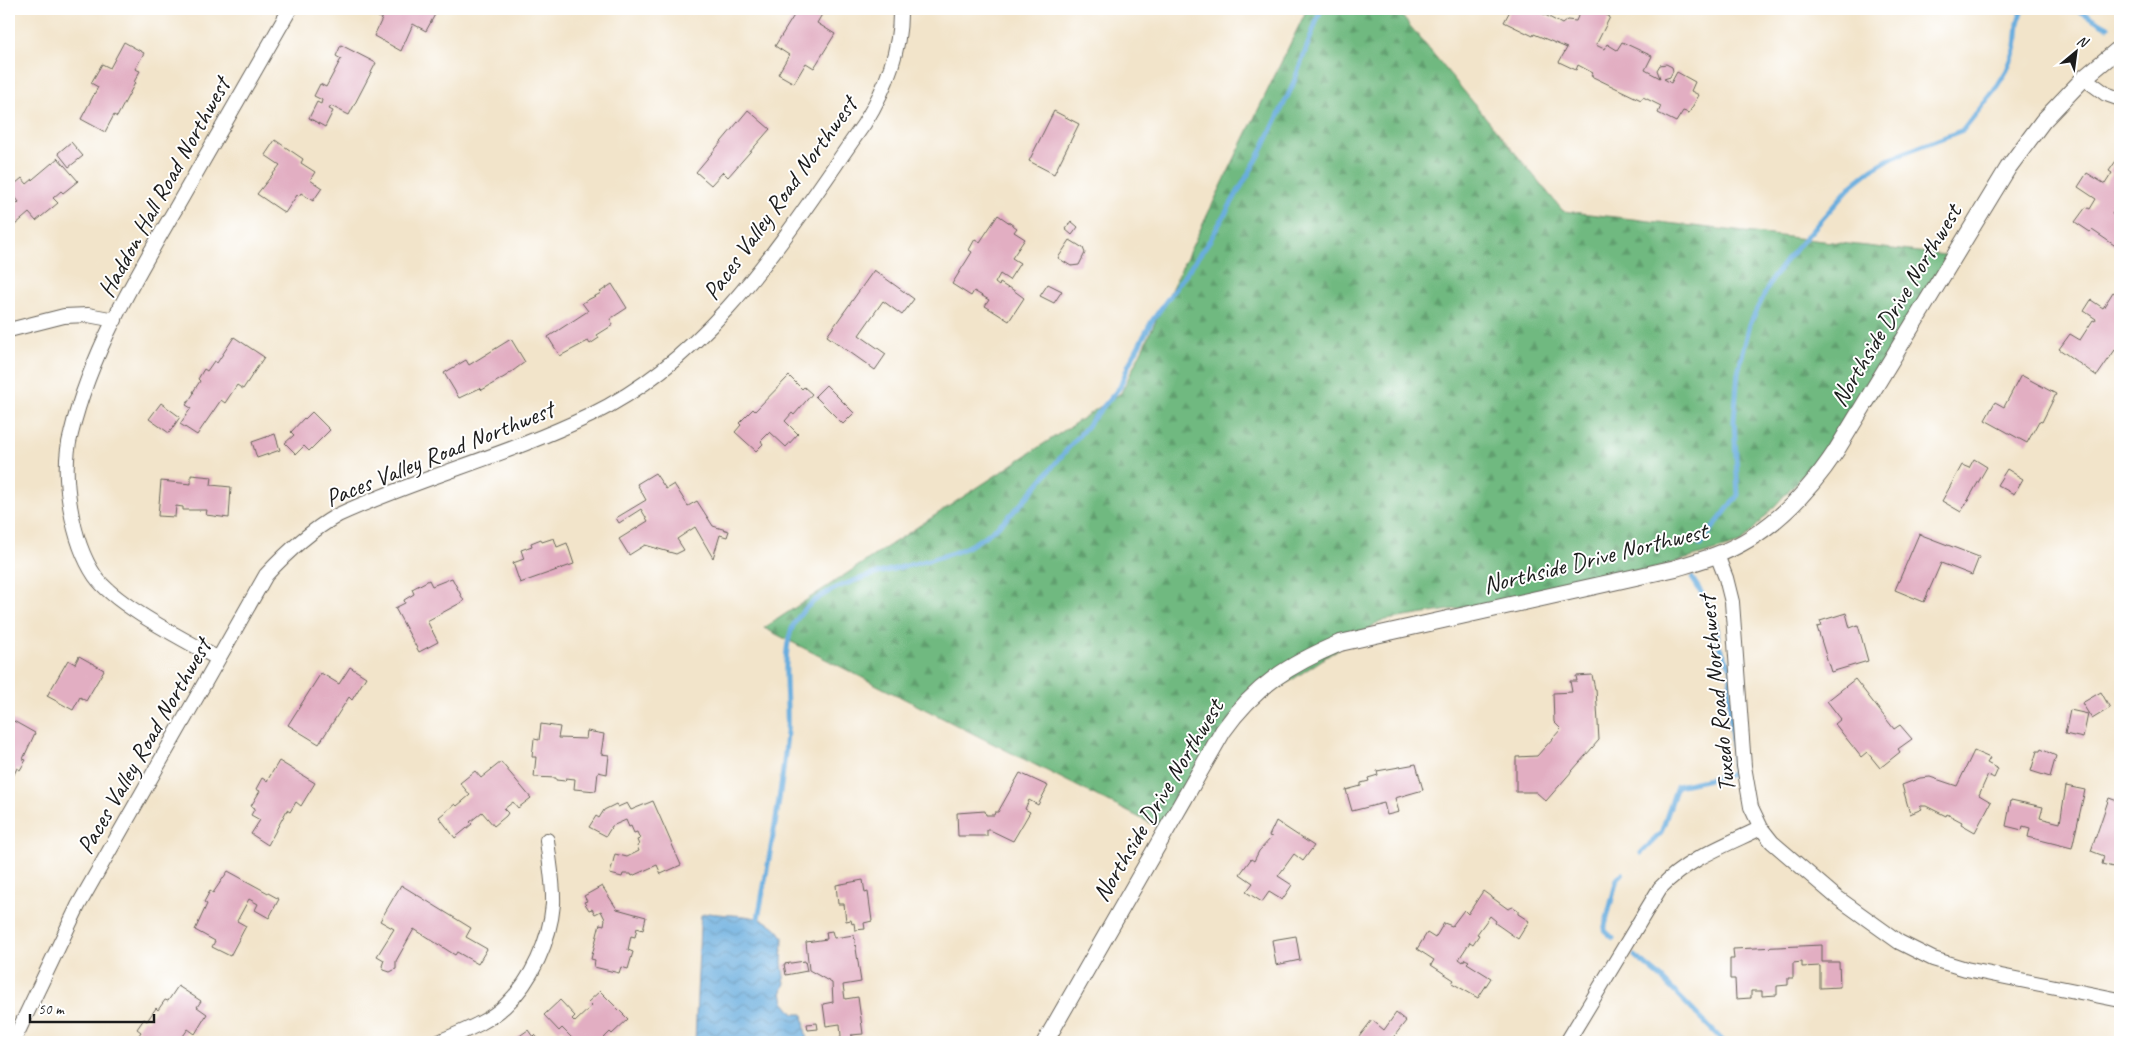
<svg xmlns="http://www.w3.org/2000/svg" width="2129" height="1051" font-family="Caveat,sans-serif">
<defs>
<pattern id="forest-firs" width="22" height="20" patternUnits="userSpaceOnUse" patternTransform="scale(1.25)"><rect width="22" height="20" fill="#70b980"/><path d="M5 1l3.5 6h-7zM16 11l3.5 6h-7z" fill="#609e6e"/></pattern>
<pattern id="water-waves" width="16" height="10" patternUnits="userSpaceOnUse" patternTransform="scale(1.25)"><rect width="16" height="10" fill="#69adde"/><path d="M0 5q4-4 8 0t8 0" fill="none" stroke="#568cb3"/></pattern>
</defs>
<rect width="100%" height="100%" fill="#fff"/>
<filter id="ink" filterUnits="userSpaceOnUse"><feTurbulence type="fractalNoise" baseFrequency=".02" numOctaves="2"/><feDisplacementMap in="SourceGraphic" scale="10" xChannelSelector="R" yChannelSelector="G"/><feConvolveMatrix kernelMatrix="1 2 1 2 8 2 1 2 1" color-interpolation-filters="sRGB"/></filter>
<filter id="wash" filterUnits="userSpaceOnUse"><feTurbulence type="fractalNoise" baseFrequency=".0096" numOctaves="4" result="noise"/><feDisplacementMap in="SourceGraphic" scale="20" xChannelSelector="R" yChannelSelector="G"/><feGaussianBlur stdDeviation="1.12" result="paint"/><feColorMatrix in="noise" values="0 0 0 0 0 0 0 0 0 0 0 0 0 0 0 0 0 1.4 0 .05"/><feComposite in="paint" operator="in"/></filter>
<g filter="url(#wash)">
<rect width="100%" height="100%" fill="#f2e4ca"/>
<path fill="url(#forest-firs)" stroke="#466a4e" d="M1307,9H1396L1563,211L1953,256L1876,395L1741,543L1588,588L1380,621L1241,714L1168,832L764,628L1121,393Z"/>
<path fill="url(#water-waves)" stroke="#42647d" d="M709,913C734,917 768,911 783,937L782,963L785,983L782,991L784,1002L794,1014H803L807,1042H695L700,926L701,915Z"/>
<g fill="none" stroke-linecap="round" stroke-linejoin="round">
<path stroke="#69adde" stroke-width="5" d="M2075,9L2108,27
M1700,545L1738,495L1734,421L1738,372L1750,324L1772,279L1787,259L1852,185L1872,169L1893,157L1963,130L1994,91L2007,70L2016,47L2018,23L2022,9
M1641,853L1661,833L1677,786L1734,774L1729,694L1732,669L1719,646L1716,623L1708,603L1692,578
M758,919C769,857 782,795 787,732C789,701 781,660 791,631C811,574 916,570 963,549C1001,532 1028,496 1054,465C1076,439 1098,413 1120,387L1129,364L1152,321L1210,240L1260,154L1292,87L1321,9
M1613,938L1604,930L1617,879L1622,874
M1635,956L1659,976L1724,1042"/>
</g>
<g id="blocks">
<path fill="#e2aec2" d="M382,9H438L426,31L413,24L401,51L374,36L382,19L378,17Z
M798,9H821L824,11L817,23L835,34L814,68L806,63L794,83L778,74L789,55L775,46Z
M1511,9H1534L1562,24L1567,20L1576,21L1581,9H1595L1610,17L1596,45L1604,49L1607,44L1617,50L1622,42L1652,56L1645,70L1660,78L1657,70L1660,65L1666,64L1672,67L1673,71L1670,77L1664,79L1671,83L1677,72L1695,82L1691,91L1699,95L1689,113L1683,111L1676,122L1658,113L1661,106L1643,97L1641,100L1591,76L1593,73L1578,65L1576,70L1559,62L1567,48L1534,34L1533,36L1504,22Z
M124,42L144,53L135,69L140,71L134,82L135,83L117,117L114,115L105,132L81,119L98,87L91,83L102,64L110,68Z
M341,45L376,63L349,115L331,106L329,109L333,111L325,127L309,118L317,102L321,104L322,100L314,96L320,84L326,87L341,59L336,56Z
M748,110L770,129L728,177L723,172L711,185L696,172Z
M1054,111L1079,124L1054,174L1029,161Z
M275,140L303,159L301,163L315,172L310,180L322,188L313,201L301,193L299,196L297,195L285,213L257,194L280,165L265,155Z
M71,142L83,156L69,167L58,153Z
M2120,155V213L2115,210L2112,214L2120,220V249L2092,230L2090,232L2075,222L2086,207L2090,209L2096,199L2078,187L2087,173L2105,184L2112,173L2109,171Z
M58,158L78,181L63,193L61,191L53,198L58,203L36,221L29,213L15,225L9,218V211L19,202L9,189L22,178L27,184Z
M998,215L1017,228L1014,232L1025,239L1012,258L1020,263L1009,280L1000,274L995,283L999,286L1000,283L1008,288L1009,287L1024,298L1009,321L985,306L989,300L974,291L971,296L952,284L972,252L969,250L975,239L980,242Z
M1071,221L1078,227L1072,235L1065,229Z
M1070,240L1083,248L1085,253L1079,265L1071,266L1058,258Z
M874,270L914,299L902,315L883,301L859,335L886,354L875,370L827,336Z
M612,284L627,308L610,319L613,325L597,335L599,338L590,344L588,341L560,356L548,337L588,311L582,303L601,293L600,292Z
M1048,284L1062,291L1054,303L1040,296Z
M2113,292L2120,296V353L2115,350L2097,376L2059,349L2070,334L2080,340L2093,320L2095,321L2096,319L2084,311L2091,300L2103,308Z
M234,337L264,357L243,389L237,385L225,403L221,400L197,435L180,424L191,408L186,405L194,393L193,392L200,381L198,379L204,369L207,371L214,361L217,363Z
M511,339L525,362L506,376L482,390L480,388L459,398L444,373L466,360L469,365Z
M2021,375L2056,394L2042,422L2039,421L2027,443L1985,420L1995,402L2004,407Z
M789,376L802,389L804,387L812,394L794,415L792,413L785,421L798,434L786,447L770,432L761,441L763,444L756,451L735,432L741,425L739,423L753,409L755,411Z
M826,385L854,413L843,424L815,396Z
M161,403L180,417L169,433L149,419Z
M312,412L330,430L309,451L304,446L296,454L285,443L294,435L291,432L304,418L305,419Z
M275,434L280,450L257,458L252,442Z
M1974,459L1987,467L1961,512L1942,501L1962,465L1969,468Z
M2007,469L2023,479L2014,494L1997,485Z
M655,473L666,489L674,484L688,506L697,501L713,526L729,531L727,537L720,535L713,558L695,527L677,539L684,550L676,554L645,545L629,555L619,539L648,521L641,509L619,523L616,518L646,500L637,484Z
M191,475L212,477L211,485L231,487L229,518L206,515L207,510H183V507L176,506L175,517L158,516L161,481L191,484Z
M1919,534L1979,557L1972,575L1941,563L1924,602L1895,590Z
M554,538L557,547L567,543L574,564L520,583L513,563L524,559L521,550L532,546L531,543L541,539L542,542Z
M452,578L464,601L427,621L438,642L419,652L395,608L405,603L404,600L414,594L412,589L429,580L432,586Z
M1846,613L1850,628L1858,625L1868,661L1831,672L1817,627L1822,626L1820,621Z
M79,656L104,670L86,701L80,697L73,710L47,696L68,660L75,664Z
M350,667L366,677L352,700L349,697L319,744L288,725L321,673L339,684Z
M1592,675L1595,689H1596L1599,740L1546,801L1536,792H1516V757L1537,756L1561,729L1554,722L1553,693L1572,692L1570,681H1577L1576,676Z
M1855,679L1894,729L1900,725L1912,739L1898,749L1900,752L1880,768L1867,752L1861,757L1835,724L1841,719L1827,701Z
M2101,692L2110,708L2092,719L2082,703Z
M2070,710L2088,714L2083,738L2065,734Z
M10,719L35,733L23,759L26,760L20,770L17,768L11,781L9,780Z
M541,724L560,727L558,738L586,739L587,731L604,734L601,754L609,755L607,774L598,772L596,791L574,789L575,779L566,778L565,781L556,780V778L534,777L536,757H532L534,739L539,740Z
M2041,749L2056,756L2050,777L2031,771L2037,751H2040Z
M1974,751L1990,758L1987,763L1998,769L1994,778L1988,775L1979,795L1991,802L1975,832L1961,824L1962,822L1947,814L1946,816L1926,806H1920L1922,809L1910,814L1902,785L1920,778L1930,777L1957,786Z
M279,761L315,783L301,806L296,802L290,812L287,810L268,845L251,834L260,820L251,815L255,808L251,806L260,791L256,789L262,778L267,781Z
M501,762L531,798L518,808L513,802L504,809L508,813L506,816L494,826L482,812L470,822L472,824L455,838L439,817L455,804L457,806L470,795L460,783L475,771L481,778Z
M1416,764L1423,790L1395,798L1399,812L1387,815L1384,803L1352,811L1346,790L1361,786V783L1369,781L1368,778L1378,775L1377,771Z
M1020,773L1048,786L1038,805L1029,800L1025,809L1030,812L1013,841L990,830H987V836H958L957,813L985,811L986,815H994L995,812H998Z
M2066,786L2085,790L2072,848L2028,837L2030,828L2023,826L2022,830L2006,826L2011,800L2043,807L2040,818L2060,823Z
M2109,798L2120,802V869L2102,864L2104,856L2091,851Z
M653,801L681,865L661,874L657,865L632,876L631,874H623L622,877L610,874L615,854L627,857L639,851L637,846L639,845L637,840L640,839L637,832L634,833L631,826L629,827L626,820L612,826L606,836L589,827L596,816L599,818L604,810L616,804L618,807L627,803L631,810Z
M1276,821L1314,846L1303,861L1294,854L1278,876L1292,885L1282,900L1269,892L1262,902L1246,892L1253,883L1240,874L1251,859L1254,861L1259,851L1272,837L1269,836Z
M228,871L279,899L269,918L255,910L258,904L249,899L237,921L246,926L230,956L212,947L215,941L195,930L207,904L204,902L210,891L213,893Z
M863,880L865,893L868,892L872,921L864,923L865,929L855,930L854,923L852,924L851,920L846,921L844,904H838L836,885Z
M401,885L471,928L466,937L487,949L478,964L457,952L455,955L414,929L396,961V969L390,972L384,970L382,966L384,960L377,956L394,929L380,921Z
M602,886L617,909L646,917L643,930L637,928L635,937L631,936L628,950L633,952L628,969L621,967L619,973L594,967L595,960L591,959L600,924L604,925L605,919L601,911L595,914L592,909L589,910L584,902L587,901L584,896Z
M1483,891L1508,909L1513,907L1518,910V914L1529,921L1518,939L1495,923L1496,921L1490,916L1477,934L1479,935L1473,944L1470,942L1459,959L1463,962L1465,959L1469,961L1467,963L1491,978L1478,998L1452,983L1454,980L1431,965L1434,960L1417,949L1427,933L1435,938L1444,923L1452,926L1464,910L1468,914Z
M832,931L834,938L854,935L861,982L843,985L845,999L858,997L863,1034L851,1035L861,1042H837L841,1036L840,1024L826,1026L823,1004L833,1002L832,983L809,970L806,942L827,939L826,932Z
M1296,936L1300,960L1276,965L1272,940Z
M1822,945V962H1839L1840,987L1820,988V966L1802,967V962L1793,963V978H1788V985L1777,986V995L1762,996V991H1751V998L1736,999L1735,979H1730V959H1734L1733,949Z
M805,961L807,971L786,975L784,964Z
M178,986L201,1001L197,1007L207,1014L195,1034L188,1029L179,1042H134L141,1032L137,1029L144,1019L147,1021L156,1008L158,1010L165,1000L168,1001Z
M600,991L628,1019L612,1034L610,1032L600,1042H576L562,1028L559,1031L544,1015L560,1000L575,1016L572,1019L575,1022L592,1006L588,1002Z
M1396,1013L1406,1021L1392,1039L1396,1040L1394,1042H1355L1372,1020L1384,1030Z
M817,1023L818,1029L808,1030L807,1024Z
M528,1030L533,1037L535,1035L541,1042H511Z"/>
</g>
</g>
<g filter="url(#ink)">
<use href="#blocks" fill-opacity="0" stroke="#676259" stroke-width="1"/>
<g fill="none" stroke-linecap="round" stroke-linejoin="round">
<g stroke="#676259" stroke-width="16">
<path id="minor" d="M2084,78L2106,94L2120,99
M9,330L64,316L88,315L115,320
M1717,555L1726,578L1732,602L1744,766L1751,807L1761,828L1772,842L1835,896L1899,942L1933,959L1966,969L2120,1000
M217,658C185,640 115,605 95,576C72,542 60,474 71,434C90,354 135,278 176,208C214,142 252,75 290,9
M13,1042L78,906L266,575C288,551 310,531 338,515C420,477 509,455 591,415C715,355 787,233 864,124C885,90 901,50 900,9
M439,1042C461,1032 487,1023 505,1006C532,981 550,940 553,904C554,884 549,860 547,840
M1567,1042L1660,888C1687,859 1726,845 1761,828"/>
</g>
<g stroke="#676259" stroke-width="18">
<path id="tertiary" d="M1045,1042L1223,731C1255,686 1290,664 1340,643L1676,568C1689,564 1703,560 1716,555C1767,536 1806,496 1836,451L2008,168L2043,121L2084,78L2120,48"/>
</g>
<use href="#minor" stroke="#fff" stroke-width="14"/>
<use href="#tertiary" stroke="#fff" stroke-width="16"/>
</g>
</g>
<g text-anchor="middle" stroke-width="4" stroke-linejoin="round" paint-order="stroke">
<g font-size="25" fill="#1c1c1c" stroke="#fff">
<text transform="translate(163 187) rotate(-61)" y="9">Haddon Hall Road Northwest</text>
<text transform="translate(779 198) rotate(-54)" y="9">Paces Valley Road Northwest</text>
<text transform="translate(1895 305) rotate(-59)" y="9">Northside Drive Northwest</text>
<text transform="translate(439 453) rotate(-22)" y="9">Paces Valley Road Northwest</text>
<text transform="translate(1595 557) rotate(-14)" y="9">Northside Drive Northwest</text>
<text transform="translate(1716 694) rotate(-96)" y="9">Tuxedo Road Northwest</text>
<text transform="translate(143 746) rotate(-60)" y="9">Paces Valley Road Northwest</text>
<text transform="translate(1157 800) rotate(-59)" y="9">Northside Drive Northwest</text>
</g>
</g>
<rect width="2129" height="1051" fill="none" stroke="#fff" stroke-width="30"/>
<g transform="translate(2076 52) rotate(29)" stroke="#ffffff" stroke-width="4" paint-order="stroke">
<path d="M0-4L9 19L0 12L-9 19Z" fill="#1c1c1c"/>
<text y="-8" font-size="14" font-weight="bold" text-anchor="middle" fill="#1c1c1c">N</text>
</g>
<path d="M30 1014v8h124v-8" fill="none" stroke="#1c1c1c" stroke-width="2.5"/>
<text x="38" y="1014" font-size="15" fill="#1c1c1c" stroke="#ffffff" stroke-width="4" paint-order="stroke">50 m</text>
</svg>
